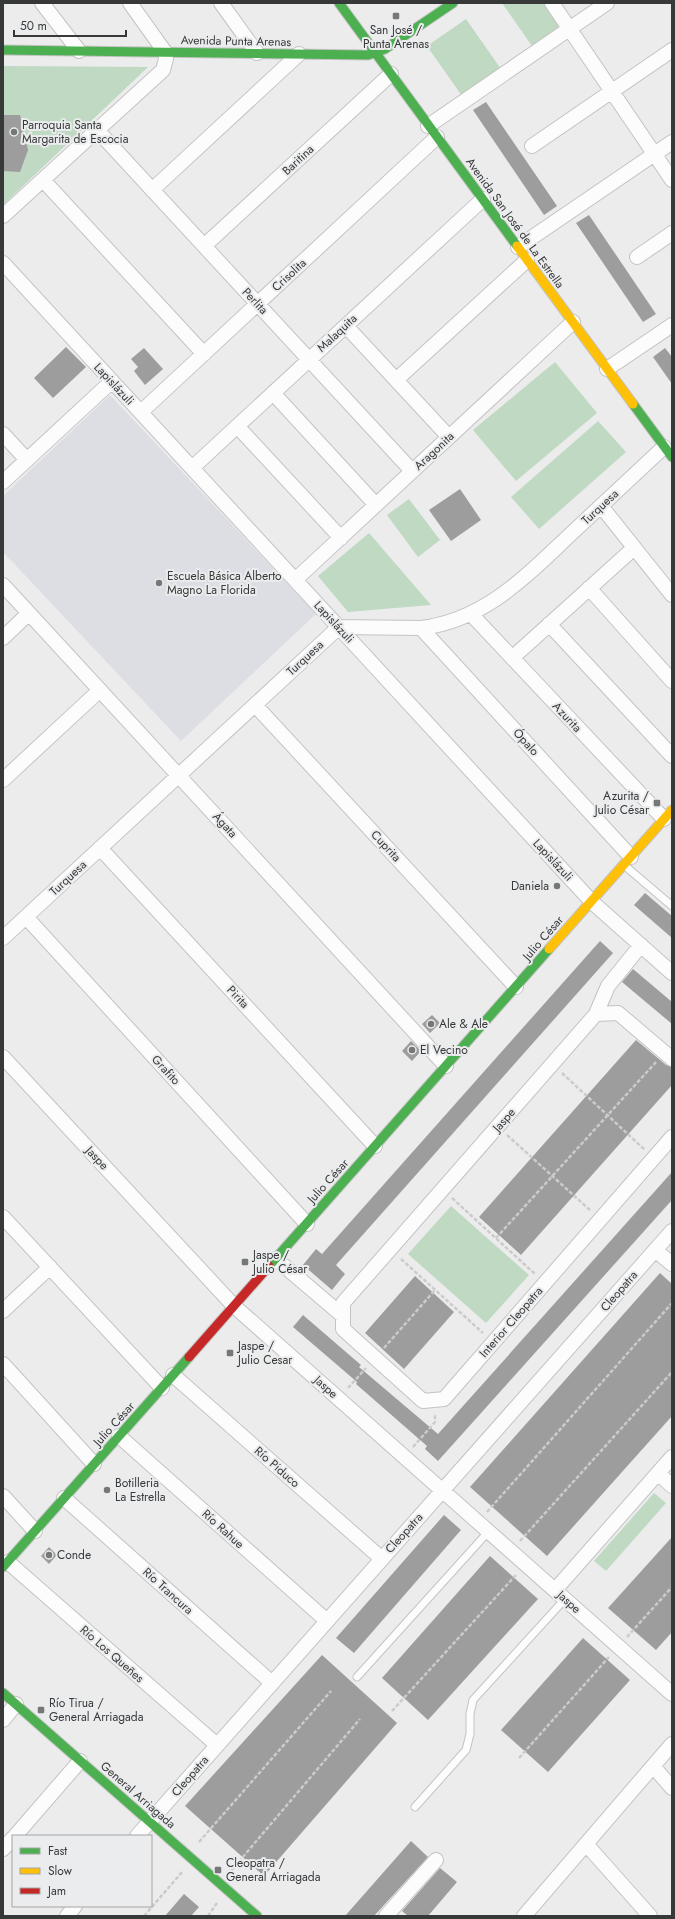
<svg xmlns="http://www.w3.org/2000/svg" width="675" height="1919" font-family="Jost,sans-serif">
<rect width="100%" height="100%" fill="#ececed"/>
<path fill="#dddee4" d="M110,395L316,614L181,741L3,552V496Z"/>
<path fill="#bfd9c2" d="M502,3H545L561,26L532,46Z
M466,19L501,69L462,96L427,46Z
M3,66L148,67L3,205Z
M555,362L597,413L516,481L473,430Z
M598,421L626,452L539,529L511,497Z
M409,499L440,540L418,557L387,515Z
M369,533L431,605L348,612L318,576Z
M451,1206L529,1275L486,1323L408,1254Z
M654,1493L666,1503L606,1571L594,1561Z"/>
<path fill="#9d9d9d" d="M486,102L557,206L544,215L473,110Z
M3,115H20L28,150L20,172L3,171Z
M589,215L656,314L643,322L576,223Z
M66,347L86,367L53,398L34,378Z
M144,348L163,369L145,385L134,371L138,367L131,359Z
M665,348L672,357V384L653,357Z
M460,489L481,520L451,541L429,510Z
M645,893L672,916V938L634,905Z
M600,941L613,953L336,1265L345,1274L332,1290L303,1265L316,1249L322,1254Z
M633,969L672,1002V1024L622,982Z
M432,1015L440,1023L430,1033L422,1024Z
M636,1040L666,1065L672,1067V1085L521,1255L479,1217Z
M411,1041L421,1051L412,1061L402,1051Z
M672,1172V1200L438,1461L425,1449L427,1446L356,1384L357,1382L293,1327L303,1315L361,1365L359,1367L438,1434Z
M660,1273L672,1284V1416L547,1556L470,1487Z
M415,1276L454,1312L404,1369L365,1333Z
M444,1515L461,1530L354,1653L336,1638Z
M672,1537V1632L656,1650L608,1608Z
M49,1547L57,1555L49,1564L41,1556Z
M490,1556L538,1599L428,1720L382,1678Z
M583,1638L630,1680L548,1772L501,1730Z
M322,1655L397,1723L264,1876L185,1806Z
M411,1841L428,1857L374,1916H345Z
M440,1868L457,1882L428,1916H408L402,1911Z
M184,1894L199,1907L191,1916H165Z"/>
<g fill="none" stroke-linecap="round" stroke-linejoin="round">
<g stroke="#c3c3c3" stroke-width="9">
<path id="lane" d="M624,865L672,906
M357,1677L489,1531
M415,1807L466,1750L470,1734V1714L473,1700L565,1599"/>
</g>
<g stroke="#c3c3c3" stroke-width="16">
<path id="street" d="M42,3L79,51
M221,3L257,53
M552,3L672,180
M428,126L607,3
M97,130L412,471
M532,146L672,50
M43,180L204,354
M152,190L299,54
M3,216L163,70L166,59L165,52L130,3
M204,246L391,74
M518,247L672,142
M637,257L672,233
M3,263L592,902L672,973
M346,326L449,437
M607,369L672,325
M396,380L527,260
M273,393L376,505
M141,412L437,137
M237,426L341,538
M3,434L27,460
M192,468L483,199
M3,482L112,381
M601,506L672,595
M295,580L573,322
M3,585L446,1066
M589,588L672,681
M471,614L664,819
M549,624L672,756
M421,628L631,857
M3,638L29,613
M512,658L634,548
M255,705L516,987
M3,780L100,690
M100,848L375,1146
M26,917L307,1224
M3,938L339,627L421,628C486,620 527,575 573,532C603,504 634,475 664,447
M596,1014L608,986L641,945
M3,1057L234,1306L672,1694
M672,1059L618,1013L596,1014L343,1303V1329L423,1401L444,1399L672,1137
M3,1217L162,1388
M655,1250L672,1264
M276,1259L343,1316
M3,1311L50,1267
M3,1364L94,1464
M173,1375L382,1559
M119,1436L327,1621
M658,1473L672,1486
M3,1496L35,1531
M64,1498L272,1683
M8,1562L217,1745
M555,1590L672,1457
M3,1720L16,1704
M653,1766L672,1788
M15,1836L80,1761
M137,1836L672,1231
M586,1844L650,1916
M3,1849L13,1838
M67,1916L75,1906
M386,1916L436,1860
M524,1916L672,1744"/>
</g>
<g stroke="#c3c3c3" stroke-width="11">
<path id="fast" d="M339,3L517,246
M3,50L368,55L385,49L453,3
M633,404L672,457
M269,1266L549,949
M3,1567L189,1357
M3,1693L257,1916"/>
</g>
<g stroke="#c3c3c3" stroke-width="11">
<path id="slow" d="M517,246L633,404
M549,949L672,810"/>
</g>
<g stroke="#c3c3c3" stroke-width="11">
<path id="jam" d="M189,1357L269,1266"/>
</g>
<path stroke="#cbcbcc" stroke-width="2.5" stroke-dasharray="4 2" stroke-linecap="butt" d="M562,1073L645,1150
M507,1135L591,1211
M452,1198L535,1274
M496,1238L656,1062
M401,1259L483,1333
M384,1348L435,1290
M348,1388L366,1368
M413,1447L435,1422V1413
M487,1512L672,1303
M520,1541L672,1372
M627,1637L672,1587
M392,1711L516,1575
M519,1758L609,1657
M199,1842L331,1691
M231,1871L360,1719
M144,1916L183,1871
M208,1916L217,1903"/>
<use href="#lane" stroke="#fcfcfc" stroke-width="7"/>
<use href="#street" stroke="#fcfcfc" stroke-width="14"/>
<use href="#fast" stroke="#4caf50" stroke-width="9"/>
<use href="#slow" stroke="#ffc107" stroke-width="9"/>
<use href="#jam" stroke="#c62828" stroke-width="9"/>
</g>
<g fill="#767777" stroke="#ebecee" stroke-width="1.5">
<rect x="392" y="12" width="8" height="8" rx="2"/>
<circle cx="14" cy="132" r="4"/>
<circle cx="159" cy="583" r="4"/>
<rect x="653" y="799" width="8" height="8" rx="2"/>
<circle cx="557" cy="886" r="4"/>
<circle cx="431" cy="1024" r="4"/>
<circle cx="412" cy="1050" r="4"/>
<rect x="241" y="1258" width="8" height="8" rx="2"/>
<rect x="226" y="1349" width="8" height="8" rx="2"/>
<circle cx="107" cy="1490" r="4"/>
<circle cx="49" cy="1555" r="4"/>
<rect x="37" y="1706" width="8" height="8" rx="2"/>
<rect x="214" y="1866" width="8" height="8" rx="2"/>
</g>
<g text-anchor="middle" stroke-width="4" stroke-linejoin="round" paint-order="stroke">
<g font-size="12" fill="#373838" stroke="#ebecee" text-anchor="start">
<text x="396" y="34" text-anchor="middle">San José /<tspan x="396" dy="14">Punta Arenas</tspan></text>
<text x="22" y="129">Parroquia Santa<tspan x="22" dy="14">Margarita de Escocia</tspan></text>
<text x="167" y="580">Escuela Básica Alberto<tspan x="167" dy="14">Magno La Florida</tspan></text>
<text x="649" y="800" text-anchor="end">Azurita /<tspan x="649" dy="14">Julio César</tspan></text>
<text x="549" y="890" text-anchor="end">Daniela</text>
<text x="439" y="1028">Ale &amp; Ale</text>
<text x="420" y="1054">El Vecino</text>
<text x="253" y="1259">Jaspe /<tspan x="253" dy="14">Julio César</tspan></text>
<text x="238" y="1350">Jaspe /<tspan x="238" dy="14">Julio Cesar</tspan></text>
<text x="115" y="1487">Botilleria<tspan x="115" dy="14">La Estrella</tspan></text>
<text x="57" y="1559">Conde</text>
<text x="49" y="1707">Río Tirua /<tspan x="49" dy="14">General Arriagada</tspan></text>
<text x="226" y="1867">Cleopatra /<tspan x="226" dy="14">General Arriagada</tspan></text>
</g>
<g font-size="12" fill="#373838" stroke="#ebecee">
<text transform="translate(236 41) rotate(1)" y="4">Avenida Punta Arenas</text>
<text transform="translate(298 160) rotate(-43)" y="4">Baritina</text>
<text transform="translate(515 223) rotate(54)" y="4">Avenida San José de La Estrella</text>
<text transform="translate(289 275) rotate(-43)" y="4">Crisolita</text>
<text transform="translate(255 301) rotate(47)" y="4">Perlita</text>
<text transform="translate(337 333) rotate(-43)" y="4">Malaquita</text>
<text transform="translate(114 384) rotate(47)" y="4">Lapislázuli</text>
<text transform="translate(434 451) rotate(-43)" y="4">Aragonita</text>
<text transform="translate(600 507) rotate(-43)" y="4">Turquesa</text>
<text transform="translate(334 622) rotate(47)" y="4">Lapislázuli</text>
<text transform="translate(305 658) rotate(-43)" y="4">Turquesa</text>
<text transform="translate(567 717) rotate(47)" y="4">Azurita</text>
<text transform="translate(526 742) rotate(48)" y="4">Ópalo</text>
<text transform="translate(225 825) rotate(47)" y="4">Ágata</text>
<text transform="translate(386 846) rotate(47)" y="4">Cuprita</text>
<text transform="translate(553 860) rotate(47)" y="4">Lapislázuli</text>
<text transform="translate(68 878) rotate(-43)" y="4">Turquesa</text>
<text transform="translate(543 938) rotate(-49)" y="4">Julio César</text>
<text transform="translate(238 997) rotate(47)" y="4">Pirita</text>
<text transform="translate(166 1070) rotate(47)" y="4">Grafito</text>
<text transform="translate(504 1120) rotate(-49)" y="4">Jaspe</text>
<text transform="translate(97 1158) rotate(47)" y="4">Jaspe</text>
<text transform="translate(328 1181) rotate(-48)" y="4">Julio César</text>
<text transform="translate(619 1291) rotate(-49)" y="4">Cleopatra</text>
<text transform="translate(511 1322) rotate(-49)" y="4">Interior Cleopatra</text>
<text transform="translate(326 1387) rotate(42)" y="4">Jaspe</text>
<text transform="translate(114 1424) rotate(-48)" y="4">Julio César</text>
<text transform="translate(277 1467) rotate(41)" y="4">Río Piduco</text>
<text transform="translate(223 1529) rotate(42)" y="4">Río Rahue</text>
<text transform="translate(404 1533) rotate(-48)" y="4">Cleopatra</text>
<text transform="translate(168 1591) rotate(42)" y="4">Río Trancura</text>
<text transform="translate(569 1602) rotate(42)" y="4">Jaspe</text>
<text transform="translate(112 1654) rotate(41)" y="4">Río Los Queñes</text>
<text transform="translate(190 1776) rotate(-49)" y="4">Cleopatra</text>
<text transform="translate(138 1795) rotate(41)" y="4">General Arriagada</text>
</g>
</g>
<rect width="675" height="1919" fill="none" stroke="#373838" stroke-width="8"/>
<rect x="12" y="1835" width="140" height="72" fill="#ebecee" stroke="#a3a4a5"/>
<rect x="20" y="1848" width="20" height="6" fill="#4caf50" stroke="#a3a4a5"/>
<text x="48" y="1855" font-size="12" fill="#373838">Fast</text>
<rect x="20" y="1868" width="20" height="6" fill="#ffc107" stroke="#a3a4a5"/>
<text x="48" y="1875" font-size="12" fill="#373838">Slow</text>
<rect x="20" y="1888" width="20" height="6" fill="#c62828" stroke="#a3a4a5"/>
<text x="48" y="1895" font-size="12" fill="#373838">Jam</text>
<path d="M14 30v6h112v-6" fill="none" stroke="#373838" stroke-width="2"/>
<text x="20" y="30" font-size="12" fill="#373838" stroke="#ebecee" stroke-width="3" paint-order="stroke">50 m</text>
</svg>
